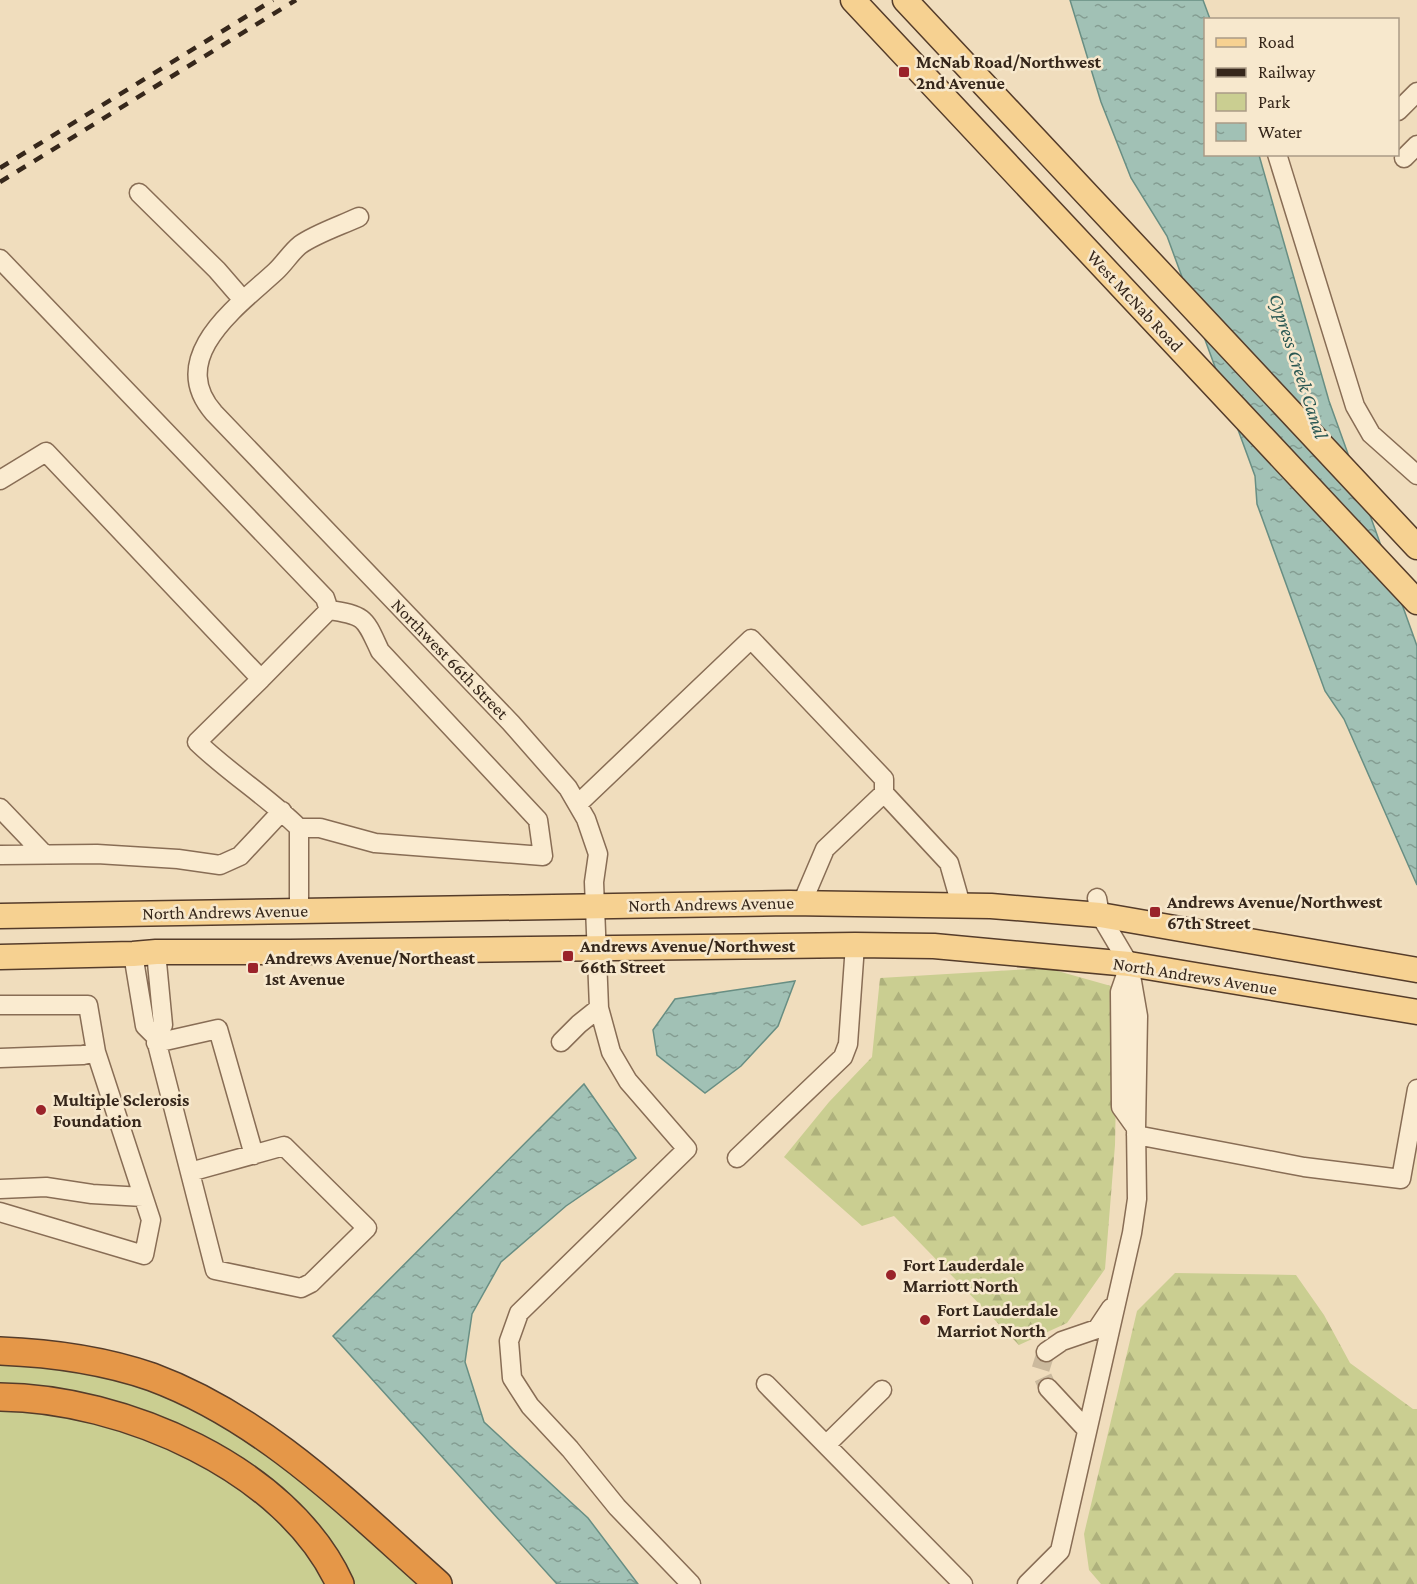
<svg xmlns="http://www.w3.org/2000/svg" width="1417" height="1584" font-family="'Crimson Pro',serif">
<defs>
<pattern id="forest-firs" width="22" height="20" patternUnits="userSpaceOnUse" patternTransform="scale(1.5)"><rect width="22" height="20" fill="#cace91"/><path d="M5 1l3.5 6h-7zM16 11l3.5 6h-7z" fill="#aeb17c"/></pattern>
<pattern id="water-ripples" width="26" height="14" patternUnits="userSpaceOnUse" patternTransform="scale(1.5)"><rect width="26" height="14" fill="#a1c1b5"/><path d="M2 4q2-2 4 0t4 0M15 11q2-2 4 0t4 0" fill="none" stroke="#849d92"/></pattern>
</defs>
<rect width="100%" height="100%" fill="#f0ddbd"/>
<path fill="#cace91" d="M0,1363L42,1365L94,1374L149,1389L196,1409L283,1466L419,1584H350L262,1480L0,1388Z
M0,1406L30,1407L149,1436L223,1475L295,1534L328,1584H0Z"/>
<path fill="url(#forest-firs)" d="M1047,968L1118,988L1115,1145L1105,1269L1067,1323L1019,1345L894,1216L862,1226L784,1157L829,1102L872,1057L880,978Z
M1175,1273L1296,1275L1324,1315L1350,1363L1413,1409H1417V1584H1101L1089,1570L1084,1534L1137,1311Z"/>
<path fill="url(#water-ripples)" stroke="#688e83" stroke-width="1.5" d="M1070,0H1203L1210,19L1206,20V154L1259,155L1329,401L1417,646V885L1344,719L1325,691L1257,504L1255,476L1167,236L1131,178L1101,102Z
M795,981L778,1026L741,1066L705,1093L657,1055L653,1030L675,999Z
M584,1084L636,1158L566,1206L501,1262L472,1314L465,1362L484,1422L588,1518L638,1584H557L333,1336Z"/>
<g fill="none" stroke-linecap="round" stroke-linejoin="round">
<path stroke="#cbb99d" stroke-width="18" stroke-dasharray="18 9" stroke-linecap="butt" d="M1046,1352L1040,1371L1048,1388"/>
<g stroke="#886d55" stroke-width="21">
<path id="minor" d="M1398,111L1417,92
M1277,154L1355,406L1371,434L1417,475
M1404,158L1417,145
M139,193L217,270L243,300
M359,217C342,225 315,234 300,245C291,252 284,264 275,272C238,306 165,357 214,413L511,723L568,788L586,819L598,854L594,882L599,1008L611,1052L628,1081L687,1149L519,1313L509,1341L512,1378L530,1406L570,1449L617,1507L691,1584
M0,259L325,598L329,610L261,679
M0,480L46,452L261,679L197,742C229,773 268,797 299,828V911
M578,804L751,639L884,779V793
M0,808L44,854
M299,828H320L375,843L543,856L538,820L380,651C365,619 366,615 329,610
M0,855L97,854L178,859L220,865L240,856L282,811
M802,903L825,849L884,793L949,863L961,905
M133,954L145,1026L155,1036L215,1270L301,1288L311,1283L367,1228L284,1146L190,1172
M1129,966L1120,992L1121,1107L1136,1128
M0,1005H88L96,1052L151,1220L144,1255L0,1212
M155,1036L163,1025L156,952
M561,1042L579,1024L599,1008
M156,1043L218,1029L254,1155
M0,1058L83,1055L96,1052
M1136,1135L1304,1167L1401,1179L1417,1089
M737,1158L843,1057L848,1044L855,945
M0,1189L46,1187L92,1194L143,1197
M1046,1352L1062,1341L1097,1329L1111,1308
M766,1384L963,1584
M1048,1388L1087,1430
M826,1445L882,1390
M1027,1584L1060,1551L1132,1233L1137,1199L1136,1128L1138,1016L1129,964L1100,915L1097,898"/>
</g>
<g stroke="#553c2a" stroke-width="27">
<path id="major" d="M853,0L1417,602
M905,0L1417,547
M0,916L789,903L991,906L1100,915L1417,970
M0,957L133,954L156,952H290L855,945L934,946L1129,964L1417,1012"/>
</g>
<g stroke="#553c2a" stroke-width="30">
<path id="highway" d="M0,1351C51,1353 103,1360 152,1377C265,1419 350,1506 438,1584
M0,1397C122,1398 287,1468 340,1584"/>
</g>
<use href="#minor" stroke="#faebd0" stroke-width="18"/>
<use href="#major" stroke="#f6d191" stroke-width="24"/>
<use href="#highway" stroke="#e59748" stroke-width="27"/>
<path stroke="#36271b" stroke-width="4.5" stroke-dasharray="10 10" stroke-linecap="butt" d="M0,168L273,0
M0,182L296,0"/>
</g>
<g fill="#9a232a" stroke="#f7e8cd" stroke-width="2">
<rect x="898" y="66" width="12" height="12" rx="3"/>
<rect x="1149" y="906" width="12" height="12" rx="3"/>
<rect x="562" y="950" width="12" height="12" rx="3"/>
<rect x="247" y="962" width="12" height="12" rx="3"/>
<circle cx="41" cy="1110" r="6"/>
<circle cx="891" cy="1275" r="6"/>
<circle cx="925" cy="1320" r="6"/>
</g>
<g text-anchor="middle" stroke-width="5" stroke-linejoin="round" paint-order="stroke">
<g font-size="18" font-weight="bold" fill="#36271b" stroke="#f7e8cd" text-anchor="start">
<text x="916" y="68">McNab Road/Northwest<tspan x="916" dy="21">2nd Avenue</tspan></text>
<text x="1167" y="908">Andrews Avenue/Northwest<tspan x="1167" dy="21">67th Street</tspan></text>
<text x="580" y="952">Andrews Avenue/Northwest<tspan x="580" dy="21">66th Street</tspan></text>
<text x="265" y="964">Andrews Avenue/Northeast<tspan x="265" dy="21">1st Avenue</tspan></text>
<text x="53" y="1106">Multiple Sclerosis<tspan x="53" dy="21">Foundation</tspan></text>
<text x="903" y="1271">Fort Lauderdale<tspan x="903" dy="21">Marriott North</tspan></text>
<text x="937" y="1316">Fort Lauderdale<tspan x="937" dy="21">Marriot North</tspan></text>
</g>
<g font-size="18" fill="#36271b" stroke="#f7e8cd">
<text transform="translate(1135 301) rotate(47)" y="6">West McNab Road</text>
<text transform="translate(450 659) rotate(46)" y="6">Northwest 66th Street</text>
<text transform="translate(711 904) rotate(-1)" y="6">North Andrews Avenue</text>
<text transform="translate(225 912) rotate(-1)" y="6">North Andrews Avenue</text>
<text transform="translate(1195 976) rotate(9)" y="6">North Andrews Avenue</text>
</g>
<g font-size="20" font-style="italic" fill="#295752" stroke="#f7e8cd">
<text transform="translate(1299 366) rotate(72)" y="7">Cypress Creek Canal</text>
</g>
</g>
<rect x="1204" y="18" width="195" height="138" fill="#f7e8cd" stroke="#aa9b86" stroke-width="1.5"/>
<rect x="1216" y="38" width="30" height="9" fill="#f6d191" stroke="#aa9b86" stroke-width="1.5"/>
<text x="1258" y="48" font-size="18" fill="#36271b">Road</text>
<rect x="1216" y="68" width="30" height="9" fill="#36271b" stroke="#aa9b86" stroke-width="1.5"/>
<text x="1258" y="78" font-size="18" fill="#36271b">Railway</text>
<rect x="1216" y="93" width="30" height="18" fill="#cace91" stroke="#aa9b86" stroke-width="1.5"/>
<text x="1258" y="108" font-size="18" fill="#36271b">Park</text>
<rect x="1216" y="123" width="30" height="18" fill="url(#water-ripples)" stroke="#aa9b86" stroke-width="1.5"/>
<text x="1258" y="138" font-size="18" fill="#36271b">Water</text>
</svg>
